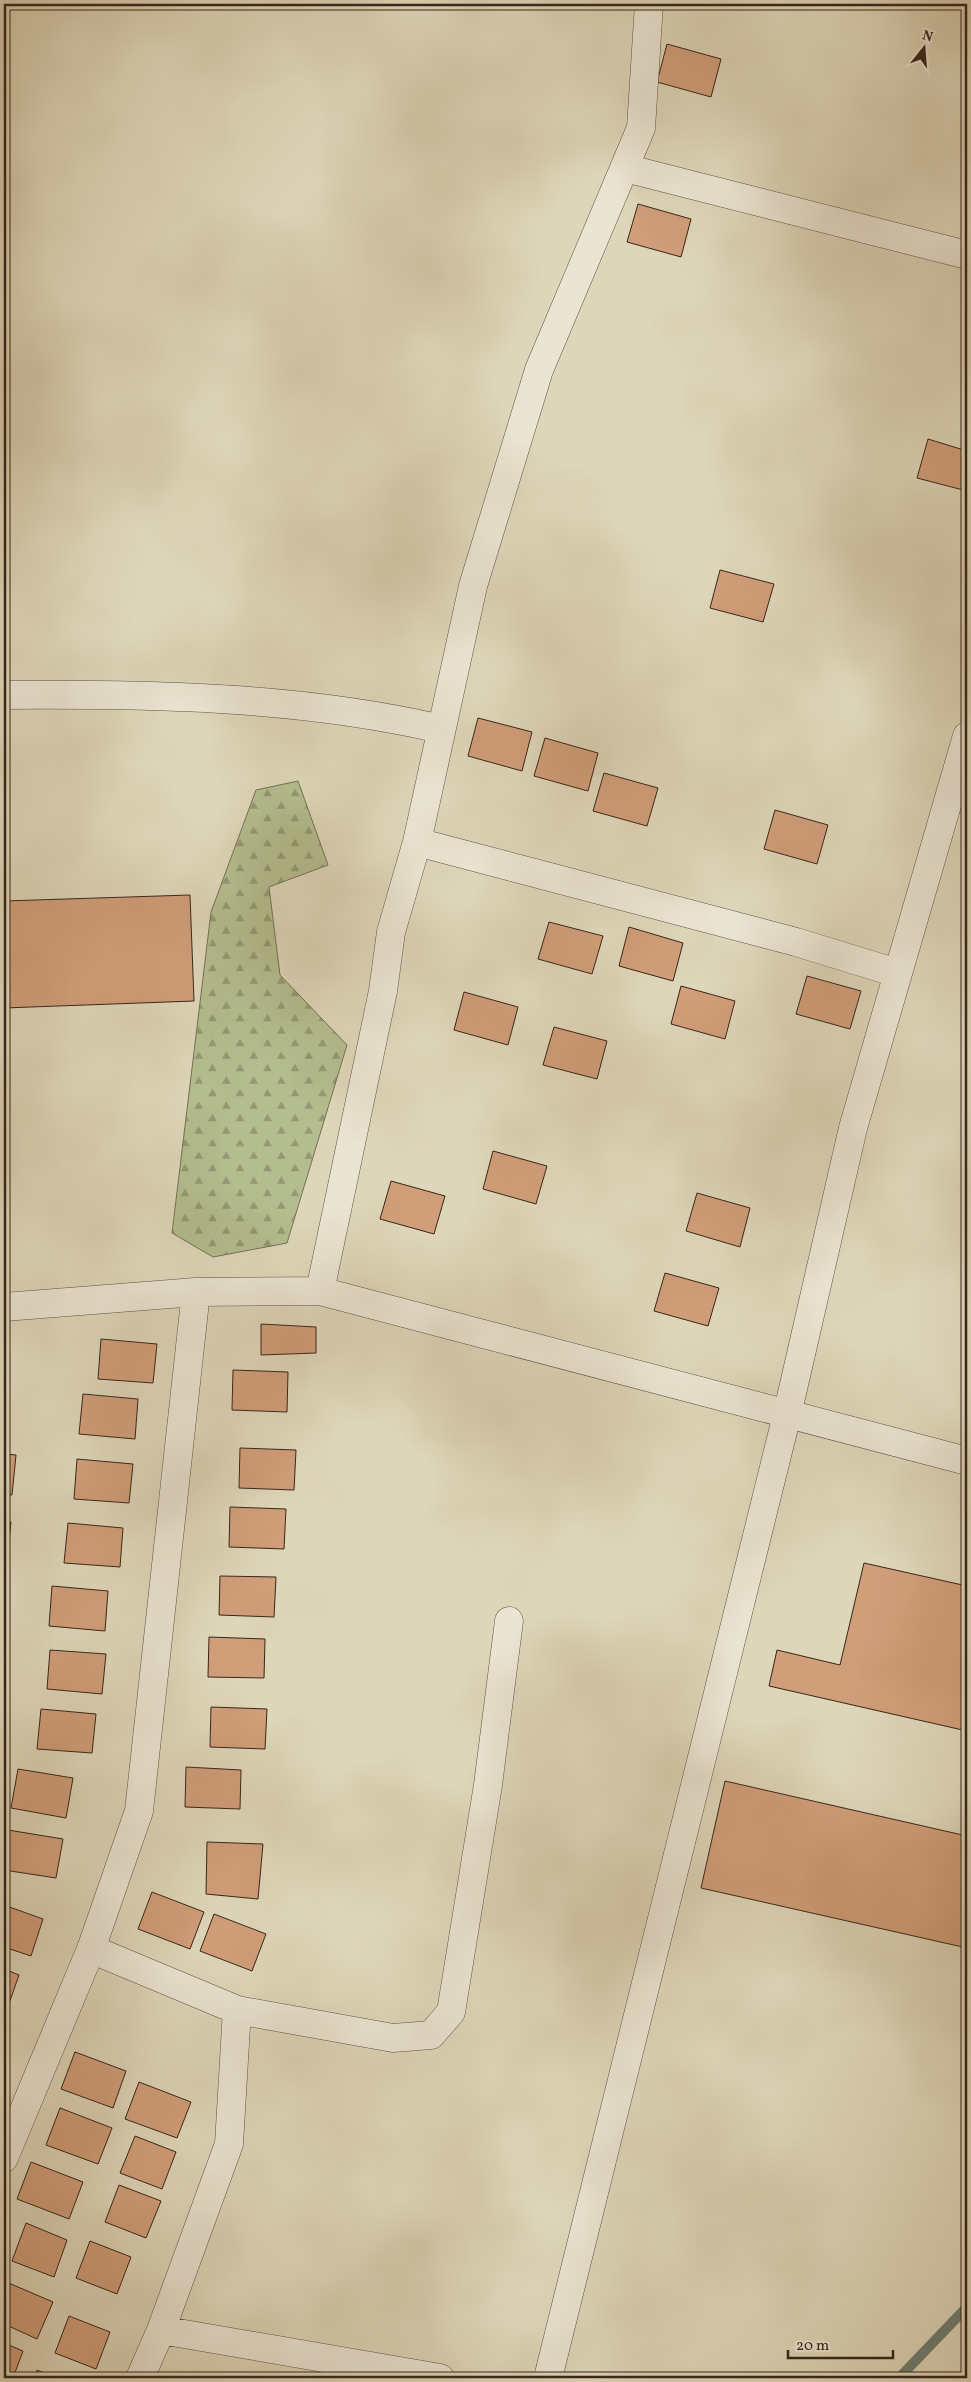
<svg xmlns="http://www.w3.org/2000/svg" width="971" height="2382" font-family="Vollkorn,serif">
<defs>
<pattern id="forest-firs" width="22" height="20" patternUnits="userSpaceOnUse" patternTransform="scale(1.25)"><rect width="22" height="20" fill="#b3bd8e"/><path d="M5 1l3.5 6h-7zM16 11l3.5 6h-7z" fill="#929973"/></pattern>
</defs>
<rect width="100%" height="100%" fill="#ded6b9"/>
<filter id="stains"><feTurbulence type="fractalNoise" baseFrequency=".004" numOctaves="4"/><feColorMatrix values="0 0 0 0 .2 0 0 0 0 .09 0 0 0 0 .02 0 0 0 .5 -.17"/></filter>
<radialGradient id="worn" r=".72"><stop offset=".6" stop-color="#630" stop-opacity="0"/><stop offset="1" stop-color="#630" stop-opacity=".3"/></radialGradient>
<path fill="url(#forest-firs)" stroke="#757154" d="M298,781L328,865L269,887L280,975L347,1045L287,1243L213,1257L172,1233L211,912L256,790Z"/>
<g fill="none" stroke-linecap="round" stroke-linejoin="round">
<path stroke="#6e7e72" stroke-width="10" d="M899,2378L967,2307"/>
</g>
<path fill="#d09e79" stroke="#37251a" d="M667,44L721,59L711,97L657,82Z
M638,204L691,219L681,257L627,242Z
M928,439L967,451V491L917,478Z
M720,570L774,584L763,622L710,608Z
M478,718L532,732L522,771L468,756Z
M545,738L598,753L588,791L534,776Z
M604,773L658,788L647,826L593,811Z
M775,810L828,825L817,864L764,849Z
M190,895L194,1001L4,1008V901Z
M549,922L603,936L592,974L538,959Z
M629,927L683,943L673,981L619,966Z
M807,976L861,991L850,1029L796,1014Z
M681,986L735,1001L725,1039L671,1024Z
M464,992L518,1007L508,1045L454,1030Z
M554,1027L607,1041L597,1079L543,1065Z
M493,1151L547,1166L536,1204L483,1189Z
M391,1181L445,1196L434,1234L380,1219Z
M697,1193L750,1208L740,1247L686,1231Z
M665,1273L719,1288L708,1326L654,1311Z
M261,1324L316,1327V1353L261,1355Z
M101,1339L157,1344L153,1383L98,1379Z
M233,1370L288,1372L287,1412L232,1410Z
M83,1394L138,1399L135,1439L79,1434Z
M240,1448L296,1450L294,1490L239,1488Z
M4,1454L16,1455L12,1495L4,1494Z
M77,1459L133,1464L129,1503L74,1499Z
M230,1507L286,1509L284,1549L229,1547Z
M4,1521L11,1522L7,1561H4Z
M68,1523L123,1528L120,1567L64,1563Z
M864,1563L967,1586V1731L769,1686L777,1650L840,1665Z
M220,1576L276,1577L274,1617L219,1615Z
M52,1586L108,1591L105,1631L49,1626Z
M4,1617H7L4,1657Z
M209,1637L265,1639L264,1678L208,1677Z
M50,1650L106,1654L102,1694L47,1689Z
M211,1707L267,1709L265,1749L210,1747Z
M41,1709L96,1714L92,1753L37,1749Z
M186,1767L241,1770L240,1809L185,1807Z
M18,1769L73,1778L66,1818L11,1808Z
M725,1781L967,1836V1948L701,1888Z
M8,1830L63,1839L56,1878L4,1870Z
M207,1842L263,1844L258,1899L206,1894Z
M152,1892L204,1912L190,1949L138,1929Z
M4,1905L43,1919L31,1956L4,1947Z
M214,1914L266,1934L252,1971L200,1951Z
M4,1969L19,1975L6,2012L4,2011Z
M75,2052L126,2071L113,2108L61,2089Z
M139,2082L191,2102L177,2138L125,2119Z
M60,2108L112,2128L98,2164L46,2145Z
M135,2136L176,2152L162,2189L120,2173Z
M31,2162L83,2182L69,2219L17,2199Z
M119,2185L161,2201L146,2238L105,2222Z
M26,2223L67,2240L54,2277L12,2261Z
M90,2241L131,2257L117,2294L76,2278Z
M4,2281L53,2302L37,2339L4,2324Z
M69,2316L110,2332L96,2369L55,2353Z
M4,2343L23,2351L13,2378H4Z
M37,2370L57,2378H34Z"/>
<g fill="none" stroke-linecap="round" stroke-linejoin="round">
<g stroke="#615142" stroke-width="29">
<path id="minor" d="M625,168L967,255
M4,695C150,694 298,696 441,729
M417,842L796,942L897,973
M320,1291L383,991L391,932L417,842L473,586L539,370L641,128L649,4
M4,1307L196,1292L320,1291L967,1461
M91,1949L237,2010L229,2144L161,2330L140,2378
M237,2010L393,2038L431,2035L451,2012L488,1785L509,1621
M4,2158L91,1949L139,1811L196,1292
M161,2330L440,2378
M548,2378L787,1415L853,1128L967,736"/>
</g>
<use href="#minor" stroke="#eae4d2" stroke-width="28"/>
</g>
<rect width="971" height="2382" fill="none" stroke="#ded6b9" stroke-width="20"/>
<rect x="5" y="5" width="961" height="2372" fill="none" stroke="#37251a" stroke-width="2.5"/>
<rect x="10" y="10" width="951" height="2362" fill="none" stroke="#37251a"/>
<g transform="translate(924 48) rotate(17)" stroke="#eae4d2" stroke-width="4" paint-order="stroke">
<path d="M0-4L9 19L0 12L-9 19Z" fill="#37251a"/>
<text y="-8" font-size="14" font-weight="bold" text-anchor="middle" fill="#37251a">N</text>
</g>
<path d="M788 2350v8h105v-8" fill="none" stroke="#37251a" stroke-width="2.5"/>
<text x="796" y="2350" font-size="15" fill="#37251a" stroke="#eae4d2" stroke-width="4" paint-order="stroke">20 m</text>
<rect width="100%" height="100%" filter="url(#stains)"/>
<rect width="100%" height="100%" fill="url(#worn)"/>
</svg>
